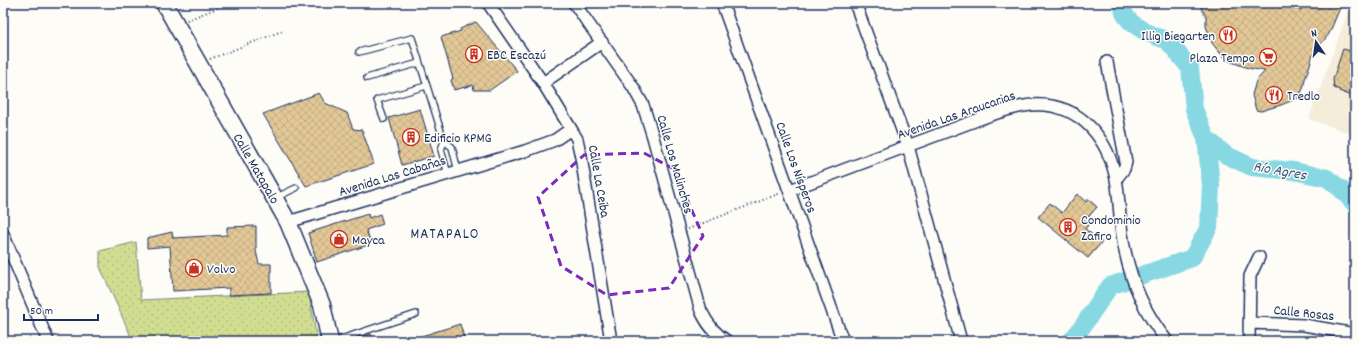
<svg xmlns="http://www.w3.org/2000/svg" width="1358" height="344" font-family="Dekko,sans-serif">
<defs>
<pattern id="grass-dots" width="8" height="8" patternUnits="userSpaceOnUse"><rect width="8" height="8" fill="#d1de91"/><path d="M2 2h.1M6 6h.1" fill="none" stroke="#b3bf7f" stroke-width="1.8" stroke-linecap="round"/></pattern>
<pattern id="building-cross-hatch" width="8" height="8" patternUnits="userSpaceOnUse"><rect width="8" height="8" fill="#e3c897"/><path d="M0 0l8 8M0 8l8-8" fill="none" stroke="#c2ac85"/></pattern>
</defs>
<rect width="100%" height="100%" fill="#fdfcf7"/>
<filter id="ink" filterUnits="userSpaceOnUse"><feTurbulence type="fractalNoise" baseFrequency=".025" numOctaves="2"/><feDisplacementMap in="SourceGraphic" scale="8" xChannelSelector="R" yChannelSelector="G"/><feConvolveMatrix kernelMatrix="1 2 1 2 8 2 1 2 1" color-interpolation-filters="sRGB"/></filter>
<g filter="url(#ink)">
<path fill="#f5ecda" d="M1351,3H1355V135L1309,119Z"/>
<path fill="url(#grass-dots)" stroke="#768678" d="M136,242L141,300L309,292L317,341H133L100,267V251Z"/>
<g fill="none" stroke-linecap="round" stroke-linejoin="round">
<path stroke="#87d8e2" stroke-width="18" d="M1123,3C1123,6 1123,10 1124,13C1130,26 1154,37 1167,40L1190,68L1194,109L1206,138L1226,155L1252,167L1294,171L1327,178L1341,189L1355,204
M1071,341L1080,330L1110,286L1192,258L1209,227L1211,185L1206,138"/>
</g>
<path fill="url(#building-cross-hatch)" stroke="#1b2f5e" d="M1201,3H1283L1301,10L1304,3H1342L1329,34L1321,44L1316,47L1305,79L1303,89L1298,98L1281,105L1261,111L1256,110L1252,95L1256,81L1265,71L1248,68L1229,61L1220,53L1212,43L1206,26V17L1201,8Z
M476,22L517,71L490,90H474L473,85L454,90L451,80L453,79L441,37L461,31L460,29Z
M1343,49L1355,52V97L1339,91L1340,90L1334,88L1333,79Z
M319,93L325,103L347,113L353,129L362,130L374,164L306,186L263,114Z
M420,109L434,156L402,165L389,118Z
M1077,194L1086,202L1088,199L1097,207L1084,222L1088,225L1085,229L1102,242L1088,258L1038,217L1050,203L1062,213Z
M368,214L369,218L380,214L383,224L366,230L371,244L317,262L308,233Z
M256,226V251L259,264H271V293L229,295V288L173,291L170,246L147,248V238L172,232L173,238L227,235V227Z
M460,324L465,341H412V339Z
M371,334L373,341H349Z"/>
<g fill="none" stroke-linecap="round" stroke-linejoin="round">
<g stroke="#1b2f5e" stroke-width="8">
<path id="lane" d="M359,52L412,38L444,141L441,150L448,174
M367,78L419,63
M384,119L377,100L426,86
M444,141L452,147L458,171
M277,197L296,188
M335,341L416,314"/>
</g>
<g stroke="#1b2f5e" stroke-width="14">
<path id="street" d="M488,3L543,83L571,129L577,139L581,157L611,341
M574,3L633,87L643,105L653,137L701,311C707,323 714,334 727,341
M722,3L843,341
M855,3L908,146L961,341
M1107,62L1126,162L1124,169L1116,179
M543,83L602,42
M790,190L985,117C1000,112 1016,106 1032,105C1081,102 1110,140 1117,185C1120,207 1120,230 1125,251C1132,284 1146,315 1167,341
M288,222L525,151L555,140L571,129
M3,234L48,341
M1249,323L1304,325L1355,334
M1249,341L1250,276L1259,257"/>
</g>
<g stroke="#1b2f5e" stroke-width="19">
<path id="secondary" d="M164,3L288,222L322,305L330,341"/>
</g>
<path stroke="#1b2f5e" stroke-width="2" stroke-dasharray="1 3" stroke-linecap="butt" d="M187,20L230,3
M210,59L282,31
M688,229L781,193"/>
<use href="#lane" stroke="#fdfcf7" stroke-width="5.5"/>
<use href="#street" stroke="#fdfcf7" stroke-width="11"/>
<use href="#secondary" stroke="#fdfcf7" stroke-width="16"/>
</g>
</g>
<path fill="none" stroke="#7b2cbf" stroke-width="3" stroke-dasharray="8 5" stroke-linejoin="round" d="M644,153L674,169L703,236L669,288L607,295L561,266L538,197L584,155Z"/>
<defs>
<g id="restaurant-ring" transform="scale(0.9)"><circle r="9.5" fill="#fdfcf7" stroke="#c8321e" stroke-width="1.5"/><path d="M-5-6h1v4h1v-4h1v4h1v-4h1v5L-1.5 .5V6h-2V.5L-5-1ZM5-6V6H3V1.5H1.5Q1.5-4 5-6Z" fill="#c8321e"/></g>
<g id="building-ring" transform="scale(0.9)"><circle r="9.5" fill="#fdfcf7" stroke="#c8321e" stroke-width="1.5"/><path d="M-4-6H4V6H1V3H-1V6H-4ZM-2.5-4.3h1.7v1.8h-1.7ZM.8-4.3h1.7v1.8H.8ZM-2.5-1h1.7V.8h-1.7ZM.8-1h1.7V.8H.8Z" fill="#c8321e"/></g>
<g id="supermarket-ring" transform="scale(0.9)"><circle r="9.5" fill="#fdfcf7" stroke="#c8321e" stroke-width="1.5"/><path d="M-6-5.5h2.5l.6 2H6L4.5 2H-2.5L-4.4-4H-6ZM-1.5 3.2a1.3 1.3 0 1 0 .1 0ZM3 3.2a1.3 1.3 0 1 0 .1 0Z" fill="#c8321e"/></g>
<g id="shop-ring" transform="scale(0.9)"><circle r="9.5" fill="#fdfcf7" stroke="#c8321e" stroke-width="1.5"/><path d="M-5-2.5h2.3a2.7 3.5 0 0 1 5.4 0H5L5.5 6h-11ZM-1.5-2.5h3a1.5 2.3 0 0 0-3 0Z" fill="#c8321e"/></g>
</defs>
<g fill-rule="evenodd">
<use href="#restaurant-ring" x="1228" y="35"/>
<use href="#building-ring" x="474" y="54"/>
<use href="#supermarket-ring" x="1268" y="57"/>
<use href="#restaurant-ring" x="1274" y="95"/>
<use href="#building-ring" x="411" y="137"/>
<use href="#building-ring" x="1068" y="227"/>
<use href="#shop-ring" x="339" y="239"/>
<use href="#shop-ring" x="194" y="268"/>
</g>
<g text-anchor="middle" stroke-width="3" stroke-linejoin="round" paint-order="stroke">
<g font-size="14" fill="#1b2f5e" stroke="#fdfcf7" text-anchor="start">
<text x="1215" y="40" text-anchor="end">Illig Biegarten</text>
<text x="487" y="59">EBC Escazú</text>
<text x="1255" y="62" text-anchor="end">Plaza Tempo</text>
<text x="1287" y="100">Tredlo</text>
<text x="424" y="142">Edificio KPMG</text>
<text x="1081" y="224">Condominio<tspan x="1081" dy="16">Zafiro</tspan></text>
<text x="352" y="244">Mayca</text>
<text x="207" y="273">Volvo</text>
</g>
<g font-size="14" fill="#1b2f5e" stroke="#fdfcf7">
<text transform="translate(956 114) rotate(-19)" y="5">Avenida Las Araucarias</text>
<text transform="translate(676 164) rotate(74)" y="5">Calle Los Malinches</text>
<text transform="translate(797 167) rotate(70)" y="5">Calle Los Nísperos</text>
<text transform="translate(257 168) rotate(60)" y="5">Calle Matapalo</text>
<text transform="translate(392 175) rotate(-17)" y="5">Avenida Las Cabañas</text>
<text transform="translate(600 181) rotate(80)" y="5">Calle La Ceiba</text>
<text transform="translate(1304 312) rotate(6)" y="5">Calle Rosas</text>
</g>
<g font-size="15" font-style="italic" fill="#36597f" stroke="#fdfcf7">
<text transform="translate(1280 170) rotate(10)" y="5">Río Agres</text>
</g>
<g font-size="15" letter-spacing="1" fill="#1b2f5e" stroke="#fdfcf7">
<text x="445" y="238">MATAPALO</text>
</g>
</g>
<rect width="1358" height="344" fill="none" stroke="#fdfcf7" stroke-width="16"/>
<rect x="8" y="8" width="1342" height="328" fill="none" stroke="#1b2f5e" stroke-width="1.5" filter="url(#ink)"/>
<g transform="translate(1316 42) rotate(347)" stroke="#fdfcf7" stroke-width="3" paint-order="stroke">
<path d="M0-3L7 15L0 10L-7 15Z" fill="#1b2f5e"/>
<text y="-6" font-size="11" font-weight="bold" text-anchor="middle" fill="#1b2f5e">N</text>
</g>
<path d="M24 314v6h74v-6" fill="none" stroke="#1b2f5e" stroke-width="2"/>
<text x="30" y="314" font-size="12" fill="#1b2f5e" stroke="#fdfcf7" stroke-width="3" paint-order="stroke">50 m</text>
</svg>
